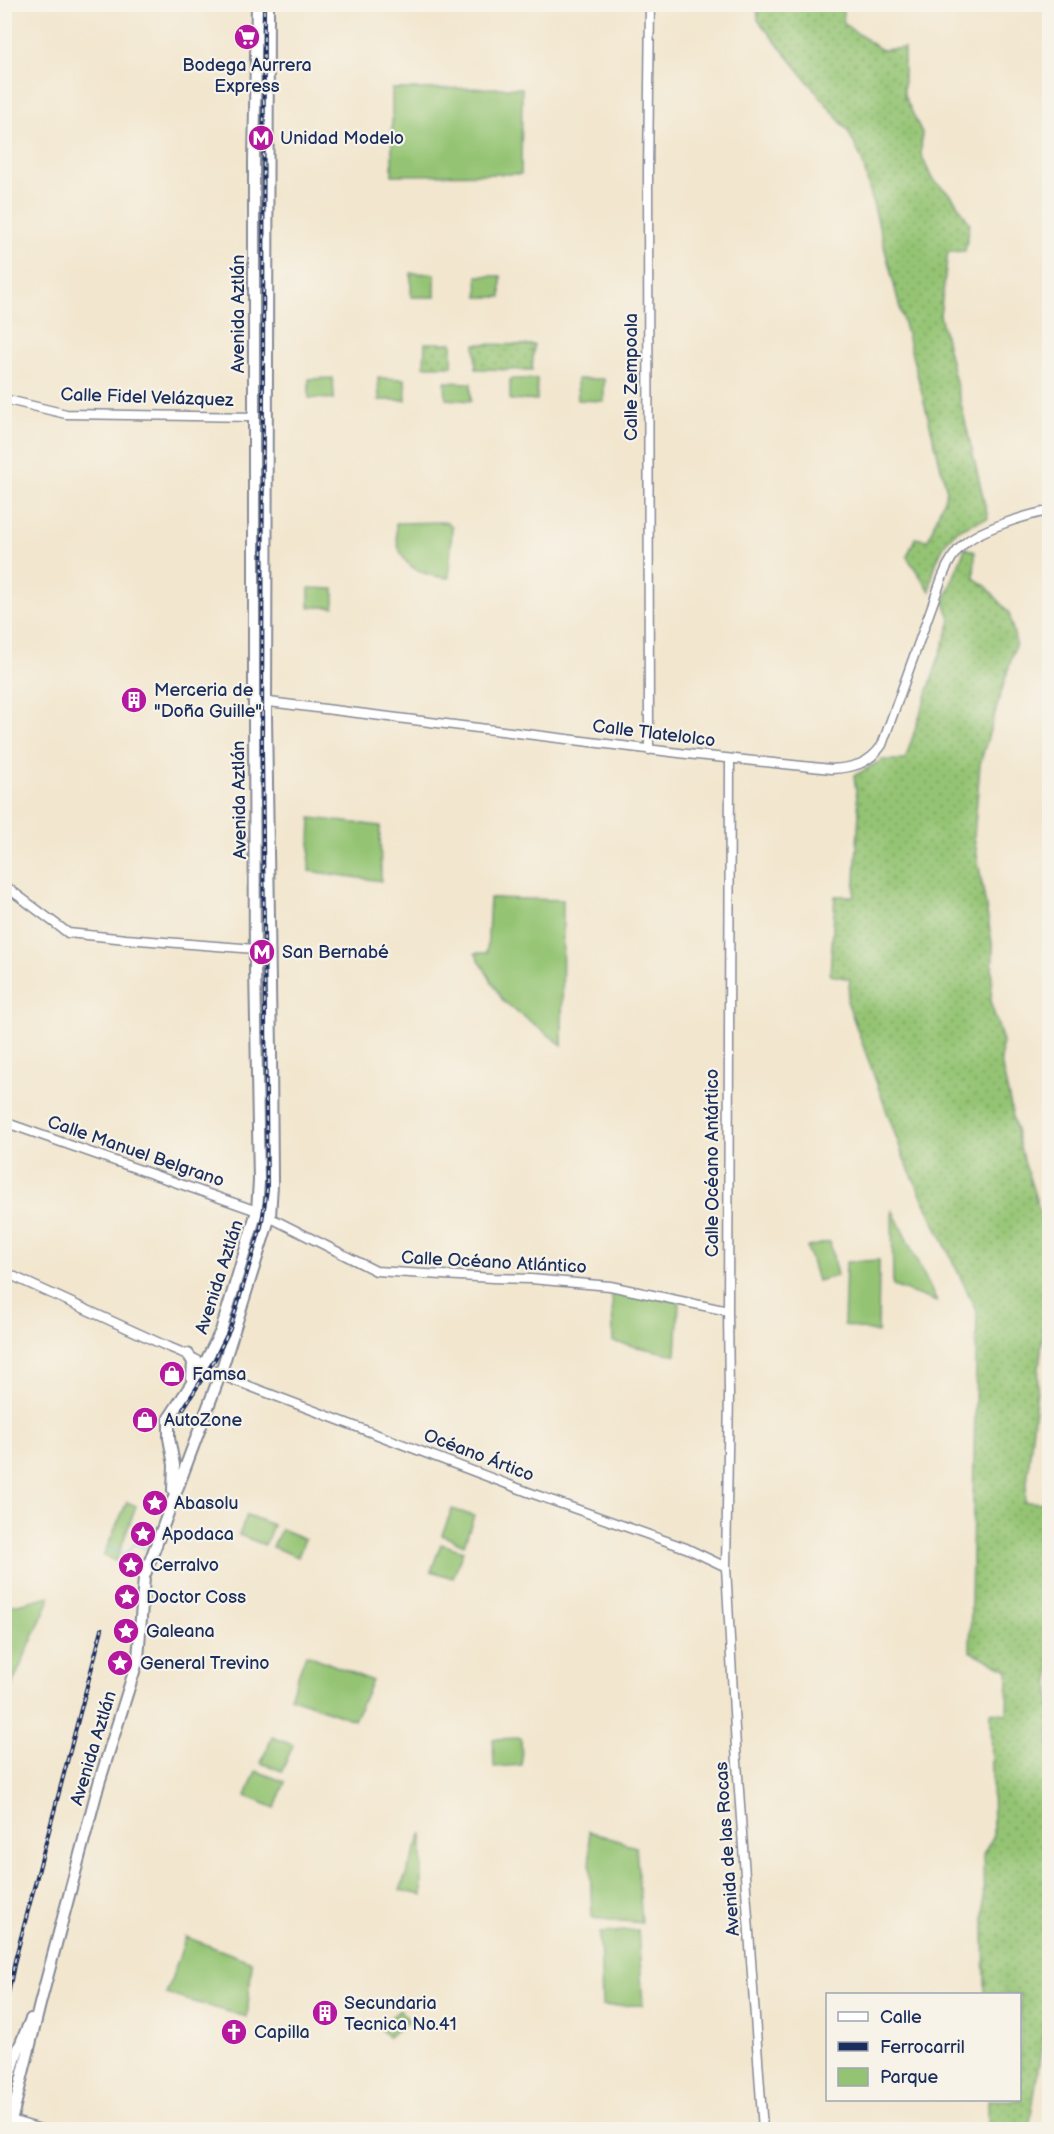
<svg xmlns="http://www.w3.org/2000/svg" width="1054" height="2134" font-family="'Balsamiq Sans',sans-serif">
<defs>
<pattern id="grass-dots" width="8" height="8" patternUnits="userSpaceOnUse" patternTransform="scale(1.5)"><rect width="8" height="8" fill="#94c473"/><path d="M2 2h.1M6 6h.1" fill="none" stroke="#78a062" stroke-width="1.8" stroke-linecap="round"/></pattern>
</defs>
<rect width="100%" height="100%" fill="#f7f3e8"/>
<filter id="ink" filterUnits="userSpaceOnUse"><feTurbulence type="fractalNoise" baseFrequency=".0167" numOctaves="2"/><feDisplacementMap in="SourceGraphic" scale="12" xChannelSelector="R" yChannelSelector="G"/><feConvolveMatrix kernelMatrix="1 2 1 2 8 2 1 2 1" color-interpolation-filters="sRGB"/></filter>
<filter id="wash" filterUnits="userSpaceOnUse"><feTurbulence type="fractalNoise" baseFrequency=".008" numOctaves="4" result="noise"/><feDisplacementMap in="SourceGraphic" scale="24" xChannelSelector="R" yChannelSelector="G"/><feGaussianBlur stdDeviation="1.35" result="paint"/><feColorMatrix in="noise" values="0 0 0 0 0 0 0 0 0 0 0 0 0 0 0 0 0 1.4 0 .05"/><feComposite in="paint" operator="in"/></filter>
<g filter="url(#wash)">
<rect width="100%" height="100%" fill="#f2e6ce"/>
<path fill="url(#grass-dots)" stroke="#587a68" stroke-width="1.5" d="M757,5H842L844,24L882,50L904,48V95L922,133L921,154L932,179L952,196L970,224L965,251L948,252L940,315L988,518C977,522 962,526 953,534C939,548 932,572 930,591L907,557L915,538L928,540L947,491L862,160L848,131L758,20Z
M425,343H452V366H424Z
M475,344L534,345L532,370L476,369Z
M965,548L975,552L974,578L987,587L1009,613L1016,643L980,764L974,837L993,948L991,1004L1002,1038L1001,1062L1020,1148L1040,1212L1050,1256L1049,1275L1025,1502L1050,1503V1990L1029,2129H988V2100H1020V1994H985L983,1854L993,1837L991,1712L1007,1714L1008,1670L970,1651L977,1312L904,1159L847,1001L850,979L830,975L835,896H854L859,813L854,776L882,760H905L951,621L944,602Z"/>
<path fill="#94c473" stroke="#587a68" stroke-width="1.5" d="M522,88L521,174L392,175V89Z
M411,273L435,274V297H411Z
M477,276H501V297H478Z
M333,378L334,399L309,398V379Z
M378,378L405,379L406,400H379Z
M510,379H537V400H510Z
M577,379H604V401L578,400Z
M445,382L471,383V401L446,399Z
M447,522L452,527L449,578C412,575 395,561 396,523Z
M309,588L334,589V607H309Z
M311,818L380,826L381,881L309,871Z
M490,898L563,900L562,1045L503,1001L475,953H487Z
M892,1209L937,1302L893,1286Z
M830,1242L837,1276L817,1281L807,1247Z
M879,1260L878,1333L844,1325L846,1262Z
M612,1289L679,1302L676,1355L613,1342Z
M127,1502L136,1506L116,1561L103,1556Z
M452,1509L474,1516L464,1545L442,1535Z
M247,1515L273,1525L265,1545L239,1535Z
M281,1529L305,1539L298,1557L273,1547Z
M441,1544L463,1551L453,1578L431,1571Z
M50,1596L49,1601L5,1701V1607Z
M306,1654L372,1681L354,1720L290,1697Z
M272,1737L293,1745L282,1771L261,1763Z
M521,1738L522,1765L494,1767L493,1739Z
M256,1771L285,1782L275,1808L246,1796Z
M589,1831L636,1847L642,1923L592,1918Z
M422,1833V1895L400,1890Z
M638,1930L643,2005L602,2006L600,1933Z
M186,1937L252,1962L247,2017L166,1994Z
M400,2010L409,2021L388,2037L379,2027Z"/>
<g fill="none" stroke-linecap="round" stroke-linejoin="round">
<path stroke="#6bb8e4" stroke-width="1.5" d="M106,1547L125,1554L135,1544L147,1549"/>
</g>
</g>
<g filter="url(#ink)">
<g fill="none" stroke-linecap="round" stroke-linejoin="round">
<g stroke="#868a96" stroke-width="11">
<path id="minor" d="M4,399L66,414L255,417
M261,701L687,754L831,769C853,768 869,764 882,745L942,578C947,565 954,552 965,543C981,529 1029,514 1050,511
M649,750L648,172L650,4
M730,759L728,1311L729,1394L726,1567L736,1748L763,2130
M4,885L68,933L126,939L255,949
M4,1122L257,1211L376,1271L493,1278L531,1279L610,1286L728,1311
M4,1272L164,1345C185,1353 202,1361 220,1375L528,1492L686,1548L726,1567
M4,2118L44,2130"/>
</g>
<g stroke="#868a96" stroke-width="14">
<path id="major" d="M188,1354L193,1362L192,1379
M173,1490L174,1465L169,1438V1418L205,1363L221,1331L257,1211L259,1181L255,968L254,716V160L257,4
M4,2095L18,2050L31,2019
M9,2130L40,2004L99,1783L138,1659L144,1577L220,1375L270,1216L272,1185L271,1051L266,716L268,4"/>
</g>
<use href="#minor" stroke="#fff" stroke-width="8"/>
<use href="#major" stroke="#fff" stroke-width="10"/>
<g stroke="#1b2f5e" stroke-width="4">
<path id="rail" d="M183,1409L215,1359L230,1329L261,1227L267,1190L262,751L264,4
M4,2015L15,1960L102,1629"/>
</g>
<use href="#rail" stroke="#f7f3e8" stroke-width="1.5" stroke-dasharray="4.5" stroke-linecap="butt"/>
</g>
</g>
<defs>
<g id="supermarket-disc" transform="scale(1.35)"><circle r="9.5" fill="#b5179e" stroke="#f7f3e8"/><path d="M-6-5.5h2.5l.6 2H6L4.5 2H-2.5L-4.4-4H-6ZM-1.5 3.2a1.3 1.3 0 1 0 .1 0ZM3 3.2a1.3 1.3 0 1 0 .1 0Z" fill="#fff"/></g>
<g id="metro-disc" transform="scale(1.35)"><circle r="9.5" fill="#b5179e" stroke="#f7f3e8"/><path d="M-5.5 5V-5H-3L0 0L3-5H5.5V5H3V-.5L0 4L-3-.5V5Z" fill="#fff"/></g>
<g id="building-disc" transform="scale(1.35)"><circle r="9.5" fill="#b5179e" stroke="#f7f3e8"/><path d="M-4-6H4V6H1V3H-1V6H-4ZM-2.5-4.3h1.7v1.8h-1.7ZM.8-4.3h1.7v1.8H.8ZM-2.5-1h1.7V.8h-1.7ZM.8-1h1.7V.8H.8Z" fill="#fff"/></g>
<g id="shop-disc" transform="scale(1.35)"><circle r="9.5" fill="#b5179e" stroke="#f7f3e8"/><path d="M-5-2.5h2.3a2.7 3.5 0 0 1 5.4 0H5L5.5 6h-11ZM-1.5-2.5h3a1.5 2.3 0 0 0-3 0Z" fill="#fff"/></g>
<g id="sight-disc" transform="scale(1.35)"><circle r="9.5" fill="#b5179e" stroke="#f7f3e8"/><path d="M0-6L1.8-2.2L6-1.7L2.9 1.2L3.7 5.4L0 3.3L-3.7 5.4L-2.9 1.2L-6-1.7L-1.8-2.2Z" fill="#fff"/></g>
<g id="church-disc" transform="scale(1.35)"><circle r="9.5" fill="#b5179e" stroke="#f7f3e8"/><path d="M-1.2-6h2.4v3.5h3.3v2.4h-3.3V6h-2.4V-.1h-3.3v-2.4h3.3Z" fill="#fff"/></g>
</defs>
<g fill-rule="evenodd">
<use href="#supermarket-disc" x="247" y="37"/>
<use href="#metro-disc" x="261" y="138"/>
<use href="#building-disc" x="134" y="700"/>
<use href="#metro-disc" x="262" y="952"/>
<use href="#shop-disc" x="172" y="1374"/>
<use href="#shop-disc" x="145" y="1420"/>
<use href="#sight-disc" x="155" y="1503"/>
<use href="#sight-disc" x="143" y="1534"/>
<use href="#sight-disc" x="131" y="1565"/>
<use href="#sight-disc" x="127" y="1597"/>
<use href="#sight-disc" x="126" y="1631"/>
<use href="#sight-disc" x="120" y="1663"/>
<use href="#building-disc" x="325" y="2013"/>
<use href="#church-disc" x="234" y="2032"/>
</g>
<g text-anchor="middle" stroke-width="4.5" stroke-linejoin="round" paint-order="stroke">
<g font-size="18" fill="#1b2f5e" stroke="#f7f3e8" text-anchor="start">
<text x="247" y="71" text-anchor="middle">Bodega Aurrera<tspan x="247" dy="21">Express</tspan></text>
<text x="280" y="144">Unidad Modelo</text>
<text x="154" y="696">Merceria de<tspan x="154" dy="21">"Doña Guille"</tspan></text>
<text x="282" y="958">San Bernabé</text>
<text x="192" y="1380">Famsa</text>
<text x="164" y="1426">AutoZone</text>
<text x="174" y="1509">Abasolu</text>
<text x="162" y="1540">Apodaca</text>
<text x="150" y="1571">Cerralvo</text>
<text x="146" y="1603">Doctor Coss</text>
<text x="146" y="1637">Galeana</text>
<text x="140" y="1669">General Trevino</text>
<text x="344" y="2009">Secundaria<tspan x="344" dy="21">Tecnica No.41</tspan></text>
<text x="254" y="2038">Capilla</text>
</g>
<g font-size="18" fill="#1b2f5e" stroke="#f7f3e8">
<text transform="translate(238 314) rotate(-90)" y="6">Avenida Aztlán</text>
<text transform="translate(631 377) rotate(-90)" y="6">Calle Zempoala</text>
<text transform="translate(147 397) rotate(2)" y="6">Calle Fidel Velázquez</text>
<text transform="translate(654 733) rotate(7)" y="6">Calle Tlatelolco</text>
<text transform="translate(239 800) rotate(-91)" y="6">Avenida Aztlán</text>
<text transform="translate(136 1151) rotate(19)" y="6">Calle Manuel Belgrano</text>
<text transform="translate(712 1163) rotate(-90)" y="6">Calle Océano Antártico</text>
<text transform="translate(494 1262) rotate(3)" y="6">Calle Océano Atlántico</text>
<text transform="translate(219 1277) rotate(-72)" y="6">Avenida Aztlán</text>
<text transform="translate(479 1455) rotate(21)" y="6">Océano Ártico</text>
<text transform="translate(93 1748) rotate(-73)" y="6">Avenida Aztlán</text>
<text transform="translate(727 1849) rotate(-94)" y="6">Avenida de las Rocas</text>
</g>
</g>
<rect width="1054" height="2134" fill="none" stroke="#f7f3e8" stroke-width="24"/>
<rect x="826" y="1993" width="195" height="108" fill="#f7f3e8" stroke="#9fa5b1" stroke-width="1.5"/>
<rect x="838" y="2012" width="30" height="9" fill="#ffffff" stroke="#9fa5b1" stroke-width="1.5"/>
<text x="880" y="2023" font-size="18" fill="#1b2f5e">Calle</text>
<rect x="838" y="2042" width="30" height="9" fill="#1b2f5e" stroke="#9fa5b1" stroke-width="1.5"/>
<text x="880" y="2053" font-size="18" fill="#1b2f5e">Ferrocarril</text>
<rect x="838" y="2068" width="30" height="18" fill="#94c473" stroke="#9fa5b1" stroke-width="1.5"/>
<text x="880" y="2083" font-size="18" fill="#1b2f5e">Parque</text>
</svg>
